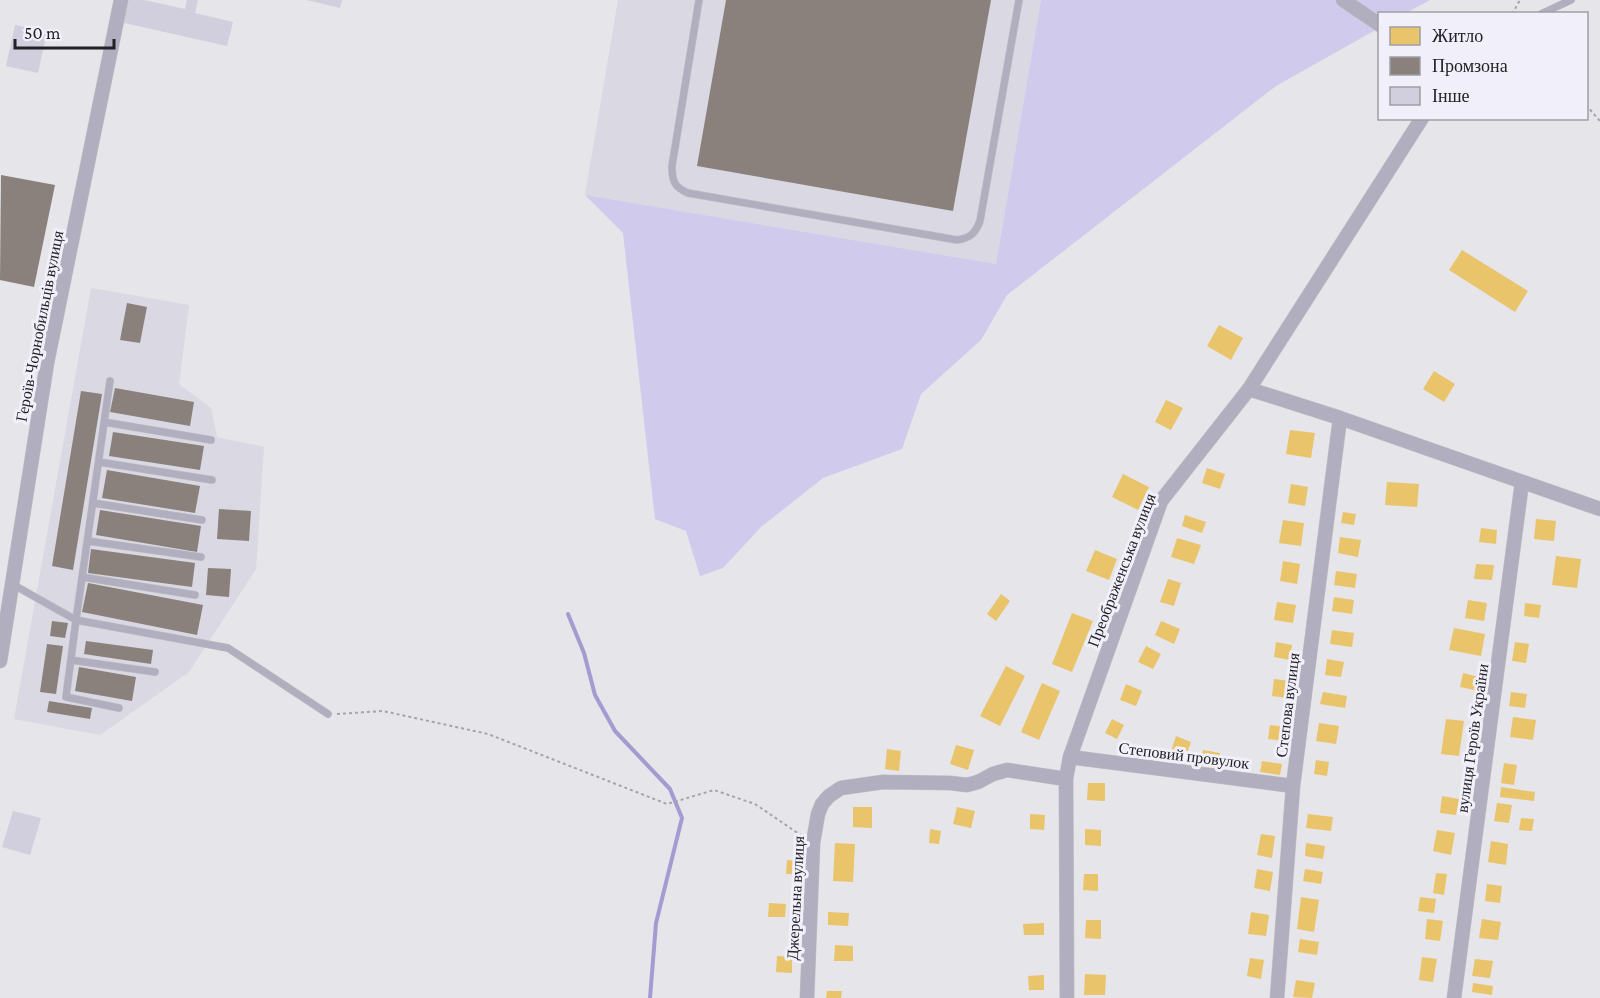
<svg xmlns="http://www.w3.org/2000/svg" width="1600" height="998" font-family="'Crimson Pro',serif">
<rect width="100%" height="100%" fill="#e5e5ea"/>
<path fill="#d9d8e3" d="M618,0H1041L996,264L585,195Z
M91,288L189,305L179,384L211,408L217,437L264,447L256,569L189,672L100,735L14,719Z"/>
<path fill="#d0caec" d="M1041,0H1430L1406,13L1380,14L1379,28L1276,86L1007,295L981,340L921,394L902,449L823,478L761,527L723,568L700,576L686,531L655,519L623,233L585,195L996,264Z"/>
<path fill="#e9c46a" d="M1462,250L1528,291L1515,312L1449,270Z
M1219,325L1243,338L1231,360L1207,346Z
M1434,371L1455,384L1444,402L1423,389Z
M1166,400L1183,408L1171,430L1155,422Z
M1290,430L1315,433L1311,458L1286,454Z
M1207,468L1225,474L1220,489L1202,483Z
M1123,474L1149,487L1138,510L1112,497Z
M1387,482L1419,484L1417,507L1385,505Z
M1291,484L1308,487L1305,506L1288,503Z
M1343,512L1356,514L1354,525L1341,523Z
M1185,515L1206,522L1202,533L1182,526Z
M1536,519L1556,521L1554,541L1534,539Z
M1283,520L1304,523L1301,546L1279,543Z
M1481,528L1497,530L1496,544L1479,542Z
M1340,537L1361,540L1358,557L1338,553Z
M1177,538L1201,545L1194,564L1171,557Z
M1095,550L1117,559L1109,580L1086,571Z
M1556,556L1581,559L1577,588L1552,585Z
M1283,561L1300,564L1297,584L1280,581Z
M1476,564L1494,565L1492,580L1474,579Z
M1336,571L1357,574L1355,588L1334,585Z
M1168,579L1181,583L1174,606L1160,602Z
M1001,594L1010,601L996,621L987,614Z
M1334,597L1354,600L1352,614L1332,611Z
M1468,600L1487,603L1484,621L1465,618Z
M1277,602L1296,605L1293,623L1274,620Z
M1525,603L1541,605L1539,618L1524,616Z
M1072,613L1093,621L1072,672L1052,664Z
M1161,621L1180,629L1174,644L1155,635Z
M1454,628L1485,634L1481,656L1449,650Z
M1332,630L1354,633L1352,647L1330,644Z
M1276,642L1292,645L1290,660L1274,657Z
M1515,642L1529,644L1526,663L1512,661Z
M1146,646L1161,654L1153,669L1138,662Z
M1327,659L1344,662L1341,677L1325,675Z
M1006,666L1025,676L1000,726L980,716Z
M1463,673L1479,677L1475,690L1460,687Z
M1274,679L1290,681L1287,698L1272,696Z
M1042,683L1060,691L1039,740L1021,732Z
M1126,684L1142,691L1136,706L1120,700Z
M1323,692L1347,696L1345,708L1320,704Z
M1511,692L1527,694L1525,708L1509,706Z
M1513,717L1536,720L1533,740L1510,737Z
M1112,719L1124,725L1117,739L1105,733Z
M1446,719L1464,721L1459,756L1441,754Z
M1319,723L1339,726L1336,744L1316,741Z
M1270,725L1286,727L1284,741L1268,739Z
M1176,736L1191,742L1186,756L1171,751Z
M956,745L974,750L968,770L950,764Z
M887,749L901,751L899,771L885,769Z
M1203,750L1220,753L1217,769L1200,765Z
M1316,760L1329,762L1327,776L1314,774Z
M1262,761L1282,764L1280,775L1260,772Z
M1504,763L1517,765L1514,785L1501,783Z
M1088,783H1105V801L1087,800Z
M1501,787L1535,792L1534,801L1500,797Z
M1442,796L1459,799L1456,815L1440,813Z
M1497,803L1512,805L1509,823L1494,821Z
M853,807H872V828L853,827Z
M957,807L975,811L971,828L953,824Z
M1030,814L1045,815L1044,830L1030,829Z
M1308,814L1333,817L1331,831L1306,828Z
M1521,818L1534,819L1532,831L1519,830Z
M930,829L941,831L939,844L929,843Z
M1085,829L1101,830V846L1085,845Z
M1437,830L1455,833L1451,855L1433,851Z
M1261,834L1275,836L1272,858L1257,855Z
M1491,841L1508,844L1506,865L1488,862Z
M835,843L855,844L853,882L833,881Z
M1306,843L1325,846L1323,859L1305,856Z
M787,860L801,861V874H786Z
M1257,869L1273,872L1270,891L1254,888Z
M1305,869L1323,872L1321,884L1303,881Z
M1436,873L1447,874L1444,895L1433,893Z
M1084,874H1098V891L1083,890Z
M1487,884L1502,886L1500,903L1485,901Z
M1301,897L1319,900L1314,932L1297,929Z
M1420,897L1436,899L1434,913L1418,911Z
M769,903L786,904L785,917H768Z
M828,912L849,913L848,926L828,925Z
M1251,912L1269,915L1266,936L1248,934Z
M1427,919L1443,921L1440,941L1425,939Z
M1482,919L1501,922L1498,940L1479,938Z
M1086,920H1101V939L1085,938Z
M1044,923V935H1024L1023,924Z
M1300,939L1319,942L1317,955L1298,952Z
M835,945L853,946V961H834Z
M777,956L792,957V973L776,972Z
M1422,957L1437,959L1433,982L1419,980Z
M1250,958L1264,960L1261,979L1247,976Z
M1475,959L1493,961L1490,978L1472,976Z
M1085,974L1106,975L1105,995H1084Z
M1044,975V990H1029L1028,976Z
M1296,980L1315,983L1312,998L1293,997Z
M1473,983L1493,986L1492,995L1472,992Z
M827,991H842L841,998H826Z"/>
<path fill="#8a817c" d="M726,0H991L953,211L697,166Z
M1,175L55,185L34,287L0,280Z
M127,303L147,307L140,343L120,340Z
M115,388L194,402L190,426L110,412Z
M81,391L102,394L73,570L52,566Z
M113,432L204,446L200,470L109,456Z
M107,470L200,486L195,513L102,498Z
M219,509L251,511L249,541L217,539Z
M100,510L201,526L197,552L96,535Z
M91,549L195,563L192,587L88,573Z
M208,568L231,569L229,597L206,595Z
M88,583L203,605L197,635L82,612Z
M52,621L68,623L65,638L50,636Z
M86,641L153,650L151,664L84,654Z
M47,644L63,646L56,694L40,692Z
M79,667L136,677L132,701L75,691Z
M49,701L92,708L90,719L47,712Z"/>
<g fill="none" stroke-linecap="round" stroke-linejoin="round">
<path stroke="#a59bd0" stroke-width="4" d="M568,614L584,653L595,695L615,731L670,789L682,818L656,923L650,998"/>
</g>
<path fill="#d1cede" d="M125,0H144L185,9L187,0H198L195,13L233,22L227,46L120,22Z
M307,0H342L340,8Z
M15,25L47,32L38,73L6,66Z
M13,811L41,818L30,855L2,847Z"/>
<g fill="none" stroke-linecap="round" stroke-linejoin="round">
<g stroke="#c3c3c6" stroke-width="8">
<path id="lane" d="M699,0L672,166C672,181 674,187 688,193L957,240C970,238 975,234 980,221L1019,0
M1541,14L1571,0
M110,381L76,620L228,648L328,714
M104,422L211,440
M99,462L212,480
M93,503L202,520
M88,541L201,557
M82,577L195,595
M12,584L76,620L66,697L119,708
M71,660L155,672"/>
</g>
<g stroke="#c3c3c6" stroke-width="15">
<path id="street" d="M1343,0L1380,25
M1249,389L1340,418L1600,509
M0,661L47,363L121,0
M1070,757L1293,786
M807,998L813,843L818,814L822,804L829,796L841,788L883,782L950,783L967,785L978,782L993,774L1007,770L1066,779
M1067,998L1066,779L1070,757L1161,501L1249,389L1422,118
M1277,998L1293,786L1340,418
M1454,998L1522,482"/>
</g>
<path stroke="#a5a4ae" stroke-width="2" stroke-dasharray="3 3" stroke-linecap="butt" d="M1512,14L1520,0
M1586,105L1600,121
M337,714L383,711L488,734L667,804L714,790L755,804L802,836"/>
<use href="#lane" stroke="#b1afbf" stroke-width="7"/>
<use href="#street" stroke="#b1afbf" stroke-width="14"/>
</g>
<g text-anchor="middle" stroke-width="6" stroke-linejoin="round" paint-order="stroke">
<g font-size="16" fill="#222225" stroke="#f1f0fa">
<text transform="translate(39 326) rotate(-79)" y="6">Героїв-Чорнобильців вулиця</text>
<text transform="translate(1121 570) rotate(-69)" y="6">Преображенська вулиця</text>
<text transform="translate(1287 705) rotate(-83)" y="6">Степова вулиця</text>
<text transform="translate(1472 738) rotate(-82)" y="6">вулиця Героїв України</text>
<text transform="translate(1184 755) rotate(7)" y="6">Степовий провулок</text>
<text transform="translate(795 898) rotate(-87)" y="6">Джерельна вулиця</text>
</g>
</g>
<rect x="1378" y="12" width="210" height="108" fill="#f1f0fa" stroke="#9e9ea5" stroke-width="1.5"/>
<rect x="1390" y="27" width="30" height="18" fill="#e9c46a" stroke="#9e9ea5" stroke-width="1.5"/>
<text x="1432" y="42" font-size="18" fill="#222225">Житло</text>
<rect x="1390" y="57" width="30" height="18" fill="#8a817c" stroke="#9e9ea5" stroke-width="1.5"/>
<text x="1432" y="72" font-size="18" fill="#222225">Промзона</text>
<rect x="1390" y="87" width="30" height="18" fill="#d1cede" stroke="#9e9ea5" stroke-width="1.5"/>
<text x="1432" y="102" font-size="18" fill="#222225">Інше</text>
<path d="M15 39v9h99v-9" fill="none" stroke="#222225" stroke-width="3"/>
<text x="24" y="39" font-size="18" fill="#222225" stroke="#f1f0fa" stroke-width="4.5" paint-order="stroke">50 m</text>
</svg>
